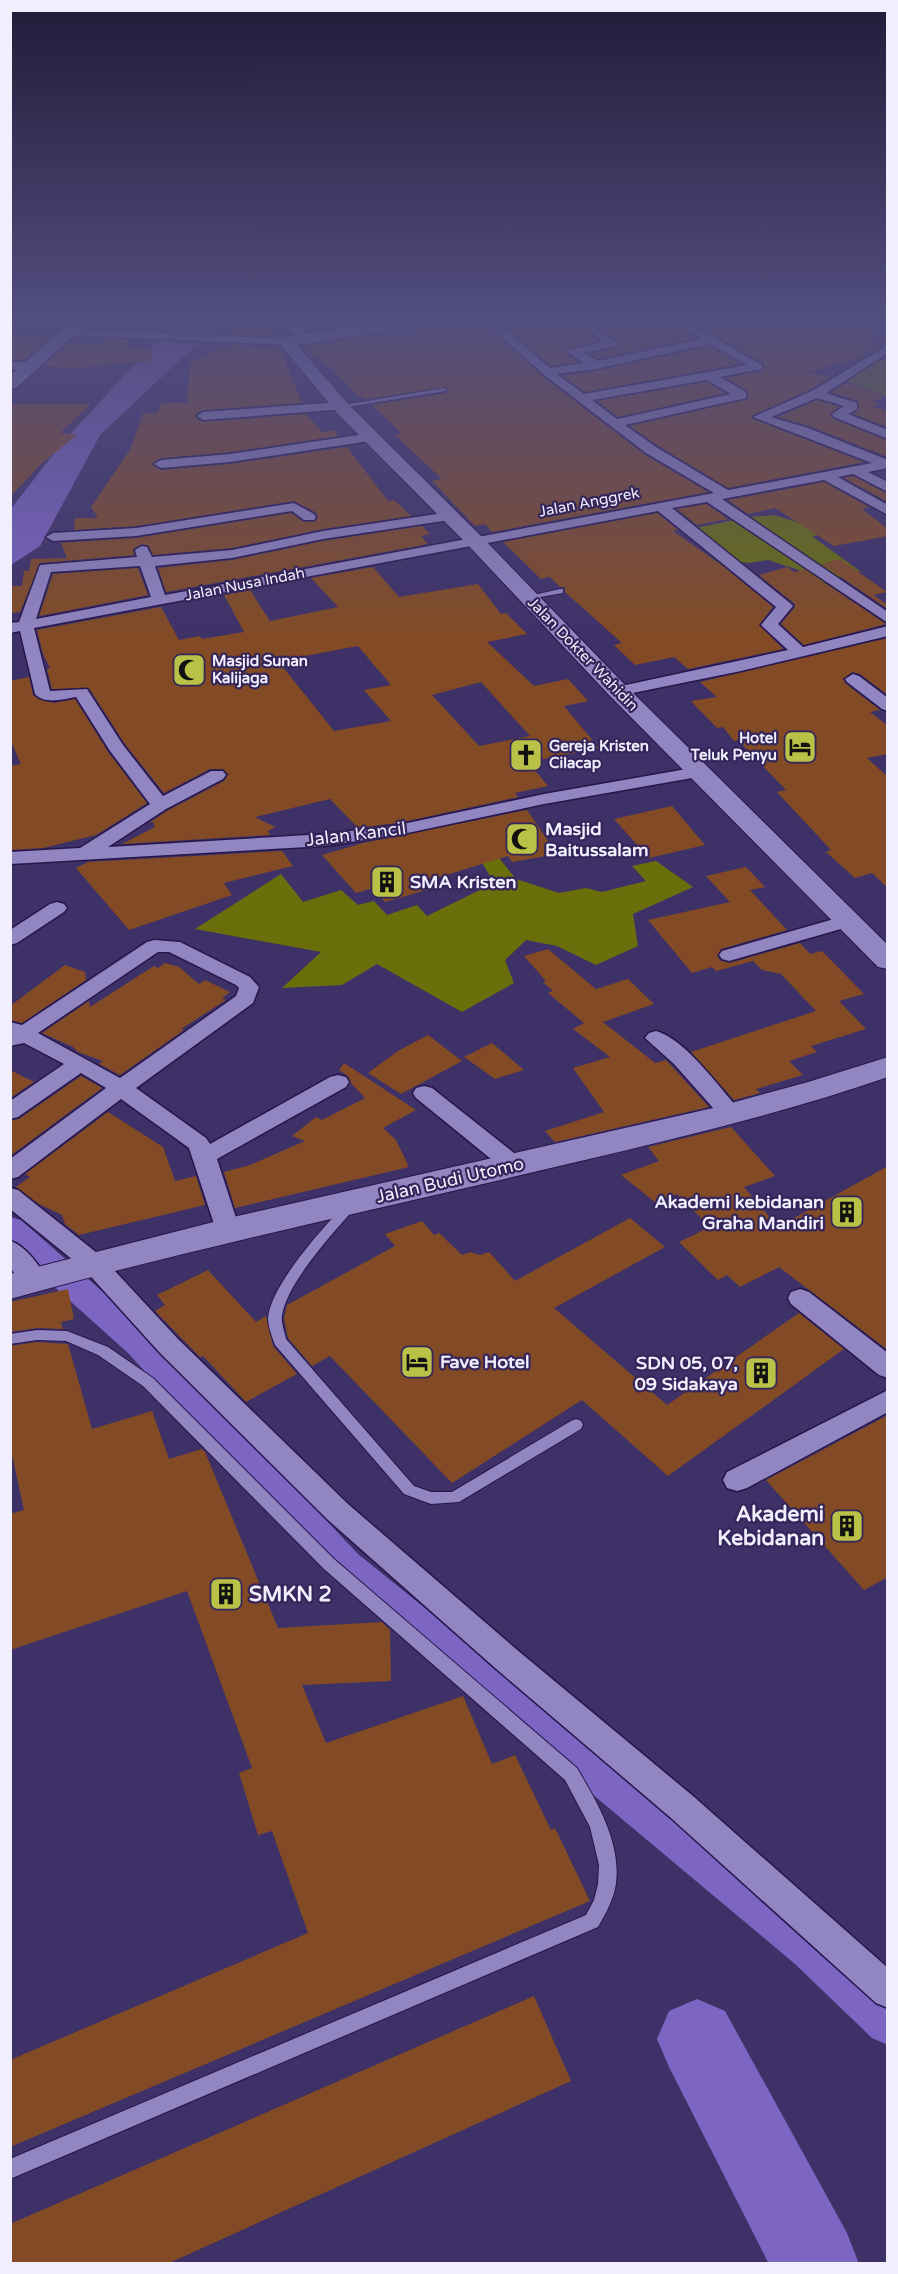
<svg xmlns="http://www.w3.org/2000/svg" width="898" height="2274" font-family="'Varela Round',sans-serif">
<rect width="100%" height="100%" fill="#3e3167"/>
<path fill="#6a6f0b" d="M872,358L887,361V396L846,381Z
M774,515L823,530L813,537L860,571L824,583L805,572L768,560L748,563L726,560L691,529L749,517Z
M488,844L516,879L559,893L586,888L602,892L646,881L632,866L656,861L693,887L633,914L638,946L596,965L557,946L526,940L505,960L514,983L462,1012L377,964L342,985L282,988L321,952L195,929L281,874L303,902L341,890L358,905L374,901L387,915L417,905L427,916L494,883L473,847Z"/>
<path fill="#7c65c3" d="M183,321H221L100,435L40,546L11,565L10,510L62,443L146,352Z"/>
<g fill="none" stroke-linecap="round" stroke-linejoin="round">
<path fill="#7c65c3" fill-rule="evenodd" d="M10,1217L21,1220L152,1335L358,1554L827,1932L888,1989V2045L872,2038L795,1964L332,1576L128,1353L10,1247Z"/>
<path fill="#7c65c3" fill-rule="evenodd" d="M697,1999L725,2011L847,2233L859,2264H769L669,2067L657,2039L669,2011Z"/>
</g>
<path fill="#834b25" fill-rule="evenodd" d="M114,321H139L135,330L110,328Z
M238,321H269L275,336L232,334L231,323H238Z
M498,321H554L561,325L594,321H672L696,338L598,359L590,354L617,348L621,344L598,329L591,335L598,341L565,350L566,354L578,362L551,366Z
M690,321H850L883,338L866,341L880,347L862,353L866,355L860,359L809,371L830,378L811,389L751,416L752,419L864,462L728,488L657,445L630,426L748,399L747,390L726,378L762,371L763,363Z
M482,322L542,376L645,455L708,492L492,532L485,524L475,526L432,481L442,479L395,435L402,434L372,405L446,393L447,387L365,399L362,396L358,397L330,366L327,367L302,347L399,331L401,333Z
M10,336L48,339L24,360H10Z
M105,339L131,340L127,347L152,350V361L76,368L44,366L70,342L102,345Z
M232,345L279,347L302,403L203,410L196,414V418L203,422L306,414L322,432L334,430L339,436L230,452L161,458L153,462V466L161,470L230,464L347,447L388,501L394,500L411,516L323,529L232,548L153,555L149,546L142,544L133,549L134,555L40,563L20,612L10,613V586H22L24,571H29L31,559L67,558L61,543L136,538L291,513L304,522L316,521L318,516L315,512L294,501L136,526L74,530L75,518H98L91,507L131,448L143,413H157L162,403H187L190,363L215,349H232Z
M710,346L740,364L585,392L563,376L596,371Z
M707,382L725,393L618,417L597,401Z
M846,383L887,396L872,401L880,404L873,406L888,412V427L853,414L859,409L858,401L831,392Z
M817,400L839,407L830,414L833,419L888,441V457L809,426L778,417Z
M10,404H91L60,433L77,435L41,464L10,497Z
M853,476L888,494V502L844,478Z
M824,482L869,507L862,509L888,529V536L834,546L775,508L748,514L728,500Z
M706,504L728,519L697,525L677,509Z
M657,513L678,530L673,531L723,566L773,607L759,625L783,649L688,669L674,657L635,665L614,645L622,643L565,592V587H560L550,577L541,579L503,542Z
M422,526L430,534L421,536L428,544L166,592L158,568L232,560L323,541Z
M840,559L887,592L873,595L888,605V609L822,564Z
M373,567L399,597L478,584L501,614L506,613L527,634L487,642L534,686L568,679L588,701L564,706L599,748L528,762L548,786L515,793L518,797L398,823L358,828L330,799L255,817L275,827L268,831L270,835L122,844L155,827L153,822L149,823L167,811L224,781L228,774L223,769H210L164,793L125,744L89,688L52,689L47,669L50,668L43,654L37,630L161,607L179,640L200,636L202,639L244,632L224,595L250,590L270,621L338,607L311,578ZM358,646L391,685L364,690L391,721L334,731L278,661ZM481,682L530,736L479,746L432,695Z
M787,567L794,572L804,569L886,624L804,645L781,624L795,607V604L759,575Z
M138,568L148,595L39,616L53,574Z
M888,638V695L860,674L852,672L843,679L846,684L880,710L870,712L888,726V754L867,758L888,777V888L872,873L855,878L826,852L831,850L777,792L786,790L738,740L734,741L723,727L717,728L691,701L717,697L700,682Z
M29,677L33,695L38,699L54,703L75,699L108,752L147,803L96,835L43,848L10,850V766L21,764L10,739V681Z
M672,806L705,845L649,858L614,819Z
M527,810L557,854L512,862L508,856L427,881L433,888L385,902L373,888L356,893L322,855L363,843Z
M282,851L293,866L224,883L232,895L129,930L76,868L88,862Z
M746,867L765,887L750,890L787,930L721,949L717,956L721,961L730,963L800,943L810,954L822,951L864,994L839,1001L866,1029L811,1046L817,1052L789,1061L803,1075L756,1089L760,1093L734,1100L691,1052L816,1011L781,974L762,970L753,961L716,971L712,967L692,973L648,920L730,902L706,876Z
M548,949L596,989L628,979L654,1004L603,1022L655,1063L666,1060L709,1107L555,1142L545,1131L604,1112L573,1068L610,1057L573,1029L584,1023L548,993L553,991L543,982L546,981L524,956Z
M165,963L179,967L199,984L205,980L230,992L222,998L226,1000L181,1029L184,1030L120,1075L99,1064L103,1061L78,1052L73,1047L42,1033L89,1001L90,1007L154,966L158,968Z
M65,965L85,972L86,980L22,1023L10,1020V1006Z
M428,1035L462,1061L401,1094L368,1073L398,1051Z
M492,1043L524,1070L495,1079L464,1057Z
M344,1063L416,1110L383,1128L396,1140L409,1167L235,1208L224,1172L250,1165L305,1141L292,1136L316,1117L322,1120L365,1098L351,1083L348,1076L339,1070Z
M10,1070L34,1082L10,1098Z
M81,1076L102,1088L10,1156V1121L19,1119Z
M108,1112L163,1147L175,1181L196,1176L205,1205L79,1235L65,1224L62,1215L39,1204L16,1187L30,1177L25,1174Z
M731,1127L775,1176L744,1187L778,1227L888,1166V1350L779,1267L740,1287L727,1275L718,1280L679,1242L710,1227L677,1194L656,1203L621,1175L659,1161L648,1147Z
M630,1218L665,1247L554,1308L667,1405L799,1313L844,1349L668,1476L582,1400L452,1483L330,1356L312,1366L288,1338L284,1319L287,1305L395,1246L385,1234L422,1221L434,1235L439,1233L462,1255L470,1252L480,1255L489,1252L515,1281Z
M208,1270L256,1322L266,1316L273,1346L297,1374L246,1402L203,1356L200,1357L155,1311L165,1305L157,1295Z
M68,1289L74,1319L61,1322L63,1329L37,1328L10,1332V1302Z
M37,1342L68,1344L92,1429L152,1411L169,1459L202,1449L205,1452L278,1628L382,1622L390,1630L391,1681L302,1685L326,1743L463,1696L492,1764L515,1755L551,1830L555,1828L590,1901L10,2147V2060L308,1933L272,1831L258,1835L239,1773L252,1768L187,1591L10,1650V1514L24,1510L10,1445V1346Z
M888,1415V1577L864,1590L766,1480Z
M534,1996L571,2081L167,2264H10V2224Z"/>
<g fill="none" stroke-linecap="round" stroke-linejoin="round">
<g stroke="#26164a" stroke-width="2">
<path id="lane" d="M444,388L446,389V391L341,408L338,406Z
M560,589H563V593L529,599L525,597Z
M351,1201L355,1202L357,1205L355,1208C333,1233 286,1284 282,1316C281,1324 285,1332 286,1339L414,1486L431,1492H452L571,1421L576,1419L581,1421L583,1425L581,1429L459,1502L431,1504L404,1494L275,1345C272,1337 268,1326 268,1318C271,1284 324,1227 347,1202Z
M37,1330L67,1331L108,1347L153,1378L334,1559L577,1768C597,1802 621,1842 616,1883C614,1899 606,1913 598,1927L10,2179V2159L586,1915L594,1900L598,1884L599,1865L590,1827L565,1780L324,1569L143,1386L98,1355L66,1341L37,1340L10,1344V1334Z"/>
</g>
<g stroke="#26164a" stroke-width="3">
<path id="street" d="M10,321L76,323L82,326L77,329L286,339L292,342L286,345L69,335L63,332L68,329L10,325Z
M283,321H294L310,339L308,341H300Z
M484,321H495L550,368L584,363L567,352L569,350L603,342L593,334L599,331L619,344L617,346L584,353L598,361L702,339L674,321H686L762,365V369L720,377L746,392V398L625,425L656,447L728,490L872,463L753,417L812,391L888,345V353L826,393L857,403V409L848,414L888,430V439L834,417L832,414L844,406L817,398L771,417L808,428L888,460V468L868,472L888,482V492L853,474L838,477L888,505V515L824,480L722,499L888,612V623L707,502L672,508L790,603L793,606L778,624L803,647L888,626V636L741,671L618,696L612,694L610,691L612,688L788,650L761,625L776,607L658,511L34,628L50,691L87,689L123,745L163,796L211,771H223L226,775L223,779L166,809L108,847L325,834L398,825L544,794L698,767L704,768L707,772L704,776L698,777L544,804L398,835L325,846L10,864V852L80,848L150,804L110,751L76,697C63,699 45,705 35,694L20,631L10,633V623L19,622L40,565L137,557L135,550L142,546L147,547L152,557L232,550L323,531L450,512L457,516L450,520L323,539L232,558L155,566L165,595L714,493L646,453L543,374ZM710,344L747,365L584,394L557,374L596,369ZM707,380L731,394L617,419L592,400ZM140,566L151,597L36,619L51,572Z
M10,362H30L36,366L30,370L10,369Z
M341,402L347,406L345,409L203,420L197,416L203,412Z
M372,433L376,434L378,437L376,440L230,462L161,468L154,464L161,460L230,454Z
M294,503L314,514L316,517L314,520H304L292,511L136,536L53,541L46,537L53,533L136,528Z
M853,674L859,676L888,698V711L882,709L847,682L845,679Z
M57,902L64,904L67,908L64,912L17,943L10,945V930L50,904Z
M848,915L855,917L858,921L855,925L729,961L722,959L719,955L722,951Z
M154,940L180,942L250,977L259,987L253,1003L136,1088L206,1138L210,1144L330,1077L338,1075L346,1077L349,1082L346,1087L217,1159L240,1230L236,1236L228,1238L220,1236L216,1230L189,1148L121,1099L18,1177L10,1179V1159L106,1088L81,1073L18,1117L10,1119V1101L64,1064L24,1043L10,1046V1022L22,1025L147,942ZM158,952H169L236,985L239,988L236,996L120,1078L38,1033Z
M656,1031C685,1039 718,1086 738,1108L741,1113L738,1118L730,1120L722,1118L674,1064L645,1038L649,1033Z
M424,1086L432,1088L523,1160L526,1166L523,1172L515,1174L507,1172L416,1098L413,1093L416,1088Z
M10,1188L18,1190L102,1257L178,1339L348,1504L516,1649L693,1796L888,1968V2008L876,2003L671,1818L494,1667L328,1520L160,1353L84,1269L10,1209Z
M10,1241C25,1245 40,1266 47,1279L44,1285C30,1289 14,1279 10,1265C9,1258 10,1248 10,1241Z
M800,1289L809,1292L888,1353V1378L879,1375L791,1304L788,1298L791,1292Z
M888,1390V1412L747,1488L737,1491L727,1488L723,1480L727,1472Z"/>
</g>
<g stroke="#26164a" stroke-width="2">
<path id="secondary" d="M73,321H90L16,388L10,389V375Z
M392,321H427L419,326L297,345L350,406L481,536L626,686L888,945V969L878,967L610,696L467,544L338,414L278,342L286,337Z
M888,1057V1077C784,1113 678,1138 572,1163C384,1208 196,1247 10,1299V1274L233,1217L713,1108L808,1082Z"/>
</g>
<use href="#lane" fill="#9185c2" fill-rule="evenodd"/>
<use href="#street" fill="#9185c2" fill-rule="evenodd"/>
<use href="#secondary" fill="#9185c2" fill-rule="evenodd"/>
</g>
<linearGradient id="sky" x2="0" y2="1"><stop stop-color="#221b39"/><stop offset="0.5" stop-color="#524e7f"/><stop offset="1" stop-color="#524e7f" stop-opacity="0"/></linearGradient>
<rect width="898" height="639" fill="url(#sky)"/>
<defs>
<g id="mosque-square" transform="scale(1.725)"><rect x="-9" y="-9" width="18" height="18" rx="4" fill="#b9c146" stroke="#34265b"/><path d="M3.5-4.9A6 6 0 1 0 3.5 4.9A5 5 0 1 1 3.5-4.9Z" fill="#111"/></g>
<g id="hotel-square" transform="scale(1.725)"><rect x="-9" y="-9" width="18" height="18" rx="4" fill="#b9c146" stroke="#34265b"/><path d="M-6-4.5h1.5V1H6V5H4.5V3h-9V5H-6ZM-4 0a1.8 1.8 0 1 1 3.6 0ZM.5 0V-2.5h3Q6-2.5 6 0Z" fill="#111"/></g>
<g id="church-square" transform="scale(1.725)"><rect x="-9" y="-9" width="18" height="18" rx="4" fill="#b9c146" stroke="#34265b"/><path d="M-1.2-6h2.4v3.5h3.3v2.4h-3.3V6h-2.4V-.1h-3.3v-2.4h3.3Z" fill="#111"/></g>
<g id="building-square" transform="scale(1.725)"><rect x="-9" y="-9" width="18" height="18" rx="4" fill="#b9c146" stroke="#34265b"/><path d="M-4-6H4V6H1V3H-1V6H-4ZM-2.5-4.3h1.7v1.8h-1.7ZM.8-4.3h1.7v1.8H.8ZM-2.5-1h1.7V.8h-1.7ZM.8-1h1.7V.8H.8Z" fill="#111"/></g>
</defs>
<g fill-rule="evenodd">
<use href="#mosque-square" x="189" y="670"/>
<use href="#hotel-square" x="800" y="747"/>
<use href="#church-square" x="526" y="755"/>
<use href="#mosque-square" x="522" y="839"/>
<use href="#building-square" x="387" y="882"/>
<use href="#building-square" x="847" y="1212"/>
<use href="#hotel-square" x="417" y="1362"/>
<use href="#building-square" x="761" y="1373"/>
<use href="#building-square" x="847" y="1526"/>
<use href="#building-square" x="226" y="1594"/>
</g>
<g text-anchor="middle" stroke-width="4.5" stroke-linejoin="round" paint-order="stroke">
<g font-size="15" fill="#f1effd" stroke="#34265b">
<text transform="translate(589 502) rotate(-11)" y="5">Jalan Anggrek</text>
<text transform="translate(245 584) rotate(-11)" y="5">Jalan Nusa Indah</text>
<text transform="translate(583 654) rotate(46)" y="5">Jalan Dokter Wahidin</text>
</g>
<g font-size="15" font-weight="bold" fill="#f1effd" stroke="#34265b" text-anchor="start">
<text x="212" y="666">Masjid Sunan<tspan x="212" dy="17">Kalijaga</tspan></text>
<text x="777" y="743" text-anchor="end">Hotel<tspan x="777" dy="17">Teluk Penyu</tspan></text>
<text x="549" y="751">Gereja Kristen<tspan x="549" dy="17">Cilacap</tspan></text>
</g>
<g font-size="18" font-weight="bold" fill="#f1effd" stroke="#34265b" text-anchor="start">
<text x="545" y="835">Masjid<tspan x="545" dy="21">Baitussalam</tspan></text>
<text x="410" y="888">SMA Kristen</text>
<text x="824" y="1208" text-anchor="end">Akademi kebidanan<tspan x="824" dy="21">Graha Mandiri</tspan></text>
<text x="440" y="1368">Fave Hotel</text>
<text x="738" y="1369" text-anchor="end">SDN 05, 07,<tspan x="738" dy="21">09 Sidakaya</tspan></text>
</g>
<g font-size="18" fill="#f1effd" stroke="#34265b">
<text transform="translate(356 834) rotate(-7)" y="6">Jalan Kancil</text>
<text transform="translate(450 1180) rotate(-13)" y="6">Jalan Budi Utomo</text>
</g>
<g font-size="21" font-weight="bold" fill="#f1effd" stroke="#34265b" text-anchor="end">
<text x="824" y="1521">Akademi<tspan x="824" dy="24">Kebidanan</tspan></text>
<text x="249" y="1601" text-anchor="start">SMKN 2</text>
</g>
</g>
<rect width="898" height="2274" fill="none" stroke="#f1effd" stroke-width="24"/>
</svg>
